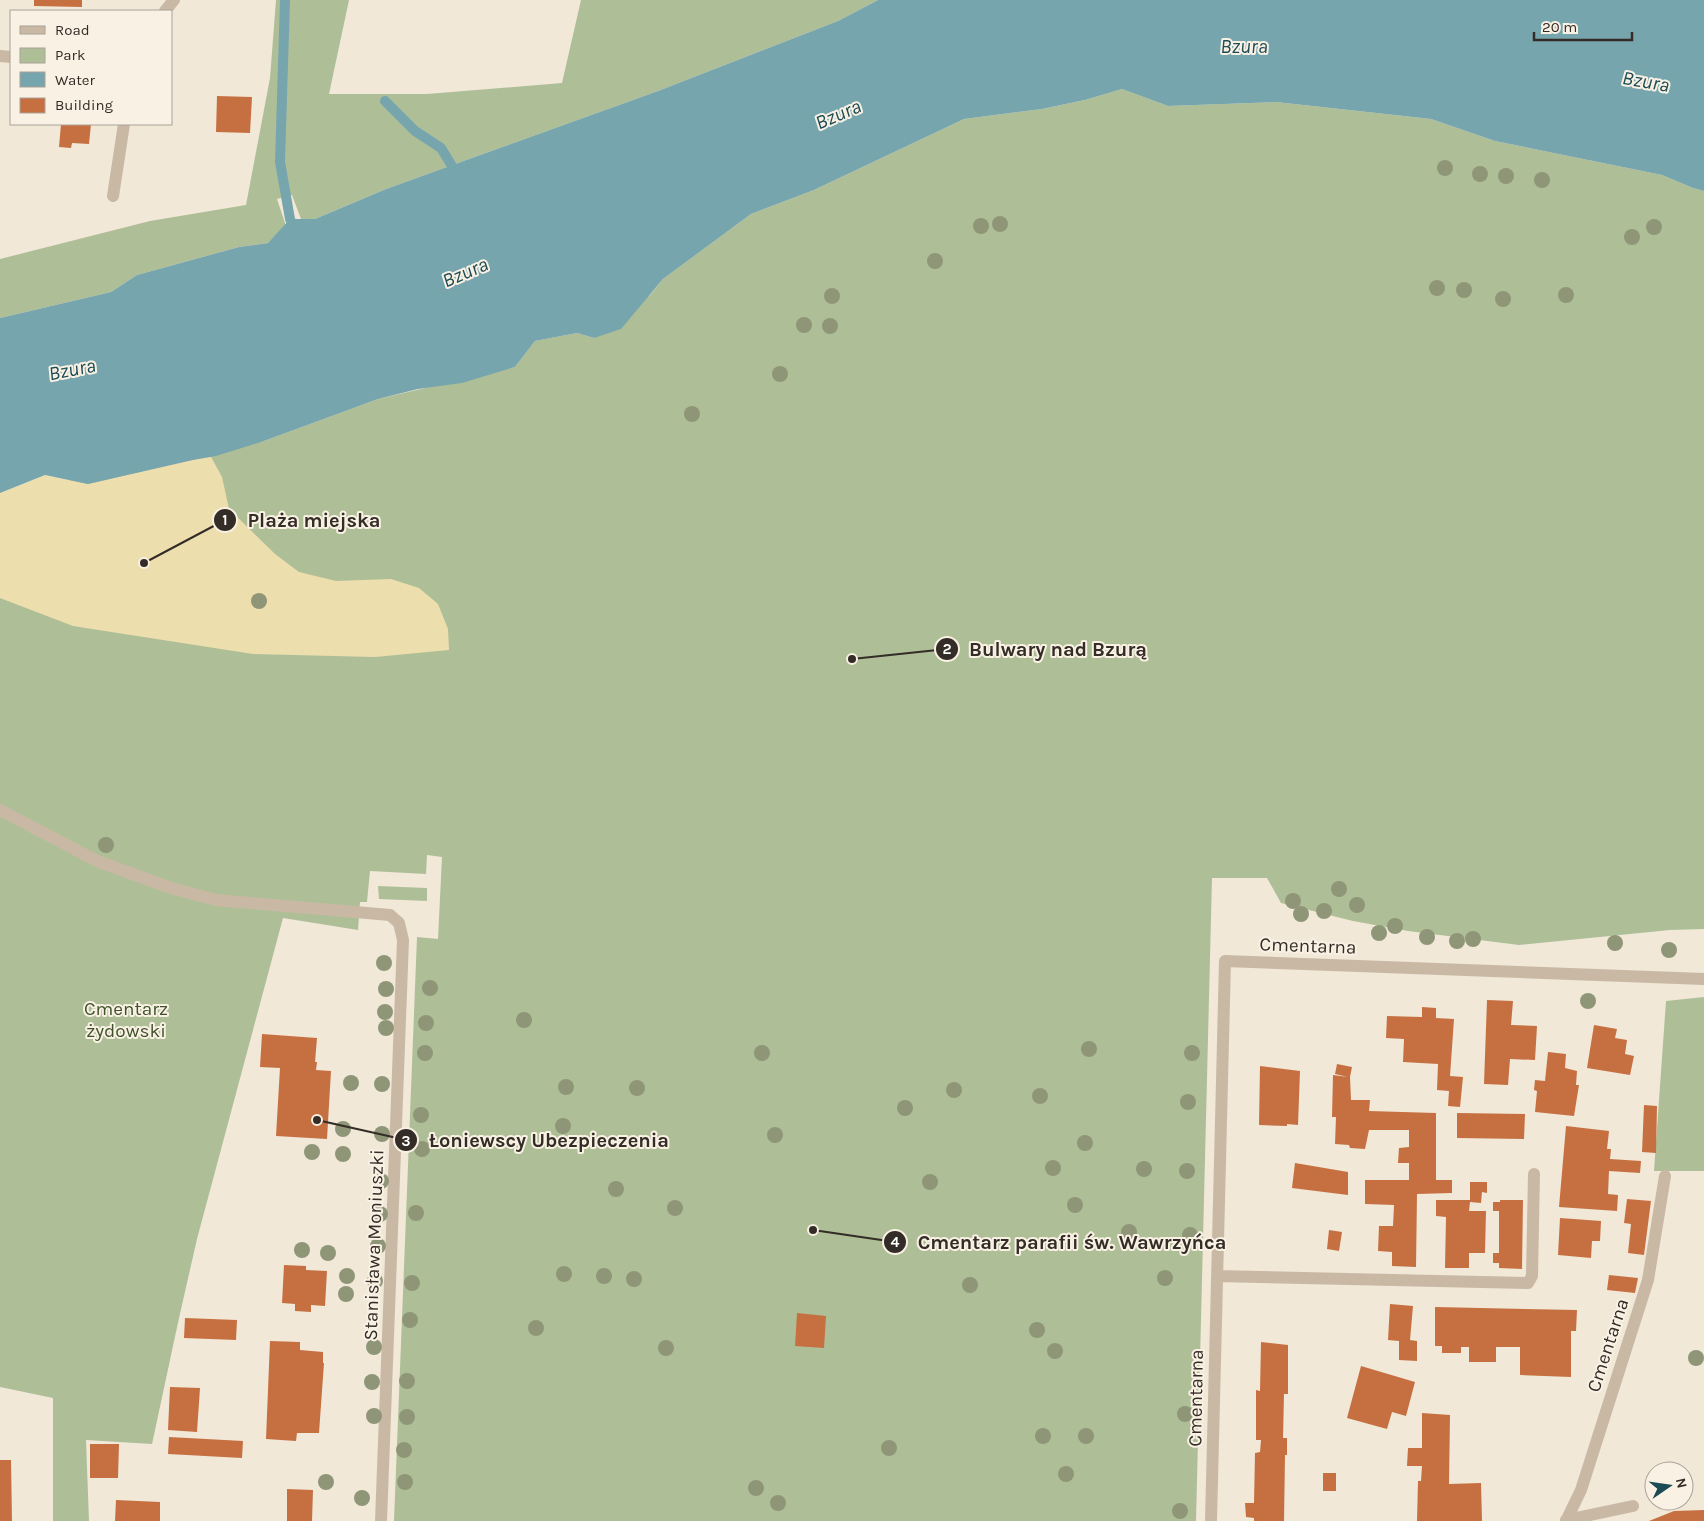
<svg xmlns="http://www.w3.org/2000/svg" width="1704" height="1521" font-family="Karla,sans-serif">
<rect width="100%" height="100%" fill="#f1e8d8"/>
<path fill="#aebf98" d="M276,0H349L329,94H427L562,83L581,0H878L838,21L658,91L386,189L315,219H301L292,195L277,199L286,226L268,243L239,247L137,275L111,292L0,318V259L150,221L246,205L270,78Z
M1122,89L1168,106L1276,102L1431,119L1495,141L1662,175L1693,188L1704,191V929L1670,930L1519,945L1408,931L1353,921L1281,903L1267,878H1212L1196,1521H394L417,937L438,939L442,857L427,855L426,874L370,871L367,902H360L358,930L283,918L197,1239L179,1318L152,1444L86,1440L89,1521H53V1398L0,1387V493L264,441L378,399L515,367L535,341L577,333L594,338L650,295L663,279L751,214L814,190L964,119L1042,109L1085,100Z
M378,886L427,888V901L379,899Z
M1704,997V1171H1654L1666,1001Z"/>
<path fill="#eddeae" d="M210,455L222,477L229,509L275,554L299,572L336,581L391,579L419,588L438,604L448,629L449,650L375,657L253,654L73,626L0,598V493L45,475L88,484Z"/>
<path fill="#77a5ae" d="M878,0H1704V191L1693,188L1662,175L1495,141L1431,119L1276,102L1168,106L1122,89L1085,100L1042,109L964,119L814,190L751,214L663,279L621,329L594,338L577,333L535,341L515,367L462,383L418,389L378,399L264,441L216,456L193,460L88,484L45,475L0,493V318L111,292L137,275L239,247L268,243L290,219H315L386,189L658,91L838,21Z"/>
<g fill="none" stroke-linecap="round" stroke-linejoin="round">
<path stroke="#77a5ae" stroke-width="10" d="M285,0L280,162L290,219L296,232
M385,101L415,131L441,148L458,176"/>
</g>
<path fill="#c67041" d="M34,0H82V7L34,6Z
M217,96L252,97L250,133L216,132Z
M61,124H91L89,144L72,143L71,148L59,147Z
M1487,1000L1513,1001L1511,1025L1537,1026L1535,1060L1510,1059L1508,1085L1484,1084Z
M1422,1007L1436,1008V1018L1454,1019L1450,1076L1463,1077L1460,1107L1448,1106L1449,1091L1437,1090L1438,1064L1403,1062L1404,1039L1386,1038L1387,1016L1422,1017Z
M1594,1025L1617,1029L1615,1038L1627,1040L1625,1054L1634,1056L1630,1075L1587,1068Z
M262,1034L317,1038L315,1062H317L316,1070L331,1071L327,1139L276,1136L280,1068L260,1067Z
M1548,1052L1566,1054L1565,1068L1577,1071L1576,1085H1579L1574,1116L1535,1112L1537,1091L1534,1090L1535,1080L1545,1081Z
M1337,1064L1352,1067L1350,1077L1351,1100H1370L1369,1111L1436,1113V1180H1452V1193L1417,1194L1416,1267L1392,1266V1252L1378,1251L1379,1226H1393L1394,1205L1365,1204V1180H1409V1163H1398L1399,1148L1409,1147V1130H1369L1365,1149L1350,1148L1349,1145L1335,1144L1336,1117H1332L1333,1075L1348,1077L1335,1074Z
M1260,1066L1300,1071L1298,1125L1287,1124V1126L1259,1125Z
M1644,1105L1657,1106L1656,1153L1642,1152Z
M1457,1113L1525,1114L1524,1139L1457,1138Z
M1566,1126L1609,1131L1607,1149H1611L1610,1159L1641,1161L1640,1173L1609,1171L1608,1194L1618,1195L1617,1211L1559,1207Z
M1295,1163L1348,1172V1195L1292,1188Z
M1470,1182H1487V1193L1482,1192L1481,1203L1470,1202L1469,1211H1486L1485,1253H1469V1268H1445L1446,1217L1436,1216V1200H1470Z
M1627,1199L1651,1201L1644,1255L1628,1253L1631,1224L1624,1223Z
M1500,1200H1523L1522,1269L1499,1268V1263H1493V1253H1499V1211H1493V1202H1500Z
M1560,1218L1601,1221L1600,1241H1592L1591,1258L1558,1255Z
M1329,1230L1342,1232L1339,1251L1327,1249Z
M284,1265L306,1266V1270L327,1271L325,1306L311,1305V1312L295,1311V1304L282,1303Z
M1609,1275L1638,1278L1635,1293L1607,1290Z
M1390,1304L1413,1306L1410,1340L1417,1341V1361L1399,1360V1341L1388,1340Z
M1435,1307L1577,1310L1576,1331H1571V1377L1520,1375V1347H1496V1362H1469V1347H1461V1353H1442V1346H1435Z
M797,1313L826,1316L824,1348L795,1346Z
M185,1318L237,1320L236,1340L184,1338Z
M270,1341L300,1342V1350L323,1352V1363H324L319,1433H297L296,1441L266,1439Z
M1261,1342L1288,1345V1394H1284L1283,1438H1287V1455H1285L1284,1521H1254V1518L1246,1517L1245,1503H1254L1255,1453L1260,1452L1261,1440H1256V1390L1260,1391Z
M1361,1366L1415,1382L1406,1416L1392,1412L1387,1429L1347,1418Z
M170,1387L200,1388L197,1432L168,1430Z
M1422,1413L1450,1415L1449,1484L1481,1483L1482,1521H1417L1418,1481H1421L1422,1466H1407L1408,1448H1422Z
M169,1437L243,1441L242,1458L168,1454Z
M90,1444H119L118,1478H90Z
M0,1460H11L12,1521H0Z
M1323,1473H1336V1491H1323Z
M287,1489L313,1490L312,1521H287Z
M116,1500L160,1502V1521H115Z
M1704,1510V1521H1649L1674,1511Z"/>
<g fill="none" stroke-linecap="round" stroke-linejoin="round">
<path stroke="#c9b9a4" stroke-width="12" d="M113,196L124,124
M0,810L97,861L171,888L216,900L390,915"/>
<path stroke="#c9b9a4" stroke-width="12" d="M165,11L174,0
M0,56L11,57
M1217,1276L1528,1283L1532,1276L1534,1174
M1566,1520L1633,1506
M381,1521L403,940L399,923L390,915
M1211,1521L1225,961L1704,979
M1566,1521L1581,1490L1648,1280L1665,1176"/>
</g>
<g fill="#8f9678">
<circle cx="1445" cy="168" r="8"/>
<circle cx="1480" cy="174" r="8"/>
<circle cx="1506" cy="176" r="8"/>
<circle cx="1542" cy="180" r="8"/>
<circle cx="1000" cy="224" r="8"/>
<circle cx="981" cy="226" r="8"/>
<circle cx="1654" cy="227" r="8"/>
<circle cx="1632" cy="237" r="8"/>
<circle cx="935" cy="261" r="8"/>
<circle cx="1437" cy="288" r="8"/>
<circle cx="1464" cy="290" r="8"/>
<circle cx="1566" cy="295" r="8"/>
<circle cx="832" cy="296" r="8"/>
<circle cx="1503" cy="299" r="8"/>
<circle cx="804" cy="325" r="8"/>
<circle cx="830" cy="326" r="8"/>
<circle cx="780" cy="374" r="8"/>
<circle cx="692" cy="414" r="8"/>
<circle cx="259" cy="601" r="8"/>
<circle cx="106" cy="845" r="8"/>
<circle cx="1339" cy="889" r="8"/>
<circle cx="1293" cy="901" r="8"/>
<circle cx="1357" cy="905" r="8"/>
<circle cx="1324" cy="911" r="8"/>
<circle cx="1301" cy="914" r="8"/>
<circle cx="1395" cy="926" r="8"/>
<circle cx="1379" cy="933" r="8"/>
<circle cx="1427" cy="937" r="8"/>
<circle cx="1473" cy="939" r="8"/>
<circle cx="1457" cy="941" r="8"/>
<circle cx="1615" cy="943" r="8"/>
<circle cx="1669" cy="950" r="8"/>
<circle cx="384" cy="963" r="8"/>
<circle cx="430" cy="988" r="8"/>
<circle cx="386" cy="989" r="8"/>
<circle cx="1588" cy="1001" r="8"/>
<circle cx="385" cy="1012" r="8"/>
<circle cx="524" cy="1020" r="8"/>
<circle cx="426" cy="1023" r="8"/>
<circle cx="386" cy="1028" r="8"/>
<circle cx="1089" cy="1049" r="8"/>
<circle cx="425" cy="1053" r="8"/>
<circle cx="762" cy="1053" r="8"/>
<circle cx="1192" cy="1053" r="8"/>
<circle cx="351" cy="1083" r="8"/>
<circle cx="382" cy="1084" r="8"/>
<circle cx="566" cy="1087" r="8"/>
<circle cx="637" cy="1088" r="8"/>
<circle cx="954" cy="1090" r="8"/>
<circle cx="1040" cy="1096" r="8"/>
<circle cx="1188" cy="1102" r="8"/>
<circle cx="905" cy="1108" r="8"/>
<circle cx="421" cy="1115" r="8"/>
<circle cx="563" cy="1126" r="8"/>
<circle cx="343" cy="1129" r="8"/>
<circle cx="382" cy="1134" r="8"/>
<circle cx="775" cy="1135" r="8"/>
<circle cx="1085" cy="1143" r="8"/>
<circle cx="422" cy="1149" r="8"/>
<circle cx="312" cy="1152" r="8"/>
<circle cx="343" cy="1154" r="8"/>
<circle cx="1053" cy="1168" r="8"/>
<circle cx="1144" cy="1169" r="8"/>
<circle cx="1187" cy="1171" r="8"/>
<circle cx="381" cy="1181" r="8"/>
<circle cx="930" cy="1182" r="8"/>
<circle cx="616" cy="1189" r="8"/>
<circle cx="1075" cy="1205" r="8"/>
<circle cx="675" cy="1208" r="8"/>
<circle cx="416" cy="1213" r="8"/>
<circle cx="380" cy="1214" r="8"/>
<circle cx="1129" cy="1232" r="8"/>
<circle cx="1190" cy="1235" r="8"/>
<circle cx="378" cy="1246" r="8"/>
<circle cx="302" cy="1250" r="8"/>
<circle cx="328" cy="1253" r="8"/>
<circle cx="564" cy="1274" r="8"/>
<circle cx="347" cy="1276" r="8"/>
<circle cx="604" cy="1276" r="8"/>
<circle cx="1165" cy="1278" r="8"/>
<circle cx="634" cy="1279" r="8"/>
<circle cx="375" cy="1281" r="8"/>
<circle cx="412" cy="1283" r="8"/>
<circle cx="970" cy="1285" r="8"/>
<circle cx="346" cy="1294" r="8"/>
<circle cx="410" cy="1320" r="8"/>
<circle cx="536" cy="1328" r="8"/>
<circle cx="1037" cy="1330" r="8"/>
<circle cx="374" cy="1347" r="8"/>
<circle cx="666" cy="1348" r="8"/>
<circle cx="1055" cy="1351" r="8"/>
<circle cx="1696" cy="1358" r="8"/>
<circle cx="407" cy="1381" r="8"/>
<circle cx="372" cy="1382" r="8"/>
<circle cx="1185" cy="1414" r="8"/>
<circle cx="374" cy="1416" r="8"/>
<circle cx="407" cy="1417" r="8"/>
<circle cx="1043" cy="1436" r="8"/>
<circle cx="1086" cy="1436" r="8"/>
<circle cx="889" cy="1448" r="8"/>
<circle cx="404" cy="1450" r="8"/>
<circle cx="1066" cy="1474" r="8"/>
<circle cx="326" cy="1482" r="8"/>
<circle cx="405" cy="1482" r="8"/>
<circle cx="756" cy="1488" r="8"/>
<circle cx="362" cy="1498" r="8"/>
<circle cx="778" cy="1503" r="8"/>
<circle cx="1180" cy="1511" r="8"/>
</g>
<g text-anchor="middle" stroke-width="4" stroke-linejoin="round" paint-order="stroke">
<g font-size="19" fill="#342c26" stroke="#f9f1e4">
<text transform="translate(1308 945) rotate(2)" y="7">Cmentarna</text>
<text transform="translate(373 1245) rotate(-88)" y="7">Stanisława Moniuszki</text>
<text transform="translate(1607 1345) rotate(-72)" y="7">Cmentarna</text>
<text transform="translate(1195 1398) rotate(-89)" y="7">Cmentarna</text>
</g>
<g font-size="19" fill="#3f522a" stroke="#f9f1e4">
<text x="126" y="1015">Cmentarz<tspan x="126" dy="22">żydowski</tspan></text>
</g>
<g font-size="20" font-style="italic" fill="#1c4b55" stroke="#f9f1e4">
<text x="1244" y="53">Bzura</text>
<text transform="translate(1646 81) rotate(10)" y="7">Bzura</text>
<text transform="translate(838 114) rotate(-23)" y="7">Bzura</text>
<text transform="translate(465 272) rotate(-23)" y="7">Bzura</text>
<text transform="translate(72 369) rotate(-11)" y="7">Bzura</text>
</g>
</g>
<path fill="none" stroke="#342c26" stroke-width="2" d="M144 563L225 520M852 659L947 649M317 1120L406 1140M813 1230L895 1242"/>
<g fill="#342c26" stroke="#f9f1e4" stroke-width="2">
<circle cx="144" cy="563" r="5"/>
<circle cx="852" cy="659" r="5"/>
<circle cx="317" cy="1120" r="5"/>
<circle cx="813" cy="1230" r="5"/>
<circle cx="225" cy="520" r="12"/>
<circle cx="947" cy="649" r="12"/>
<circle cx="406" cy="1140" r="12"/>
<circle cx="895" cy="1242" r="12"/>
</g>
<g font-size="15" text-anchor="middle" font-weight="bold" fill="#fff">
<text x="225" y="525">1</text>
<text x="947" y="654">2</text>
<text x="406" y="1146">3</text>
<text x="895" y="1247">4</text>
</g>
<g font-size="20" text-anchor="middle" font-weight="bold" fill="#342c26" stroke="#f9f1e4" stroke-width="4" stroke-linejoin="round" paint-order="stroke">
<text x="314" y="527">Plaża miejska</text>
<text x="1058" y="656">Bulwary nad Bzurą</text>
<text x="549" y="1147">Łoniewscy Ubezpieczenia</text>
<text x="1072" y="1249">Cmentarz parafii św. Wawrzyńca</text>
</g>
<rect x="10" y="10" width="162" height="115" fill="#f9f1e4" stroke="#aaa298"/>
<rect x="20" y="26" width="25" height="8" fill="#c9b9a4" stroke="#aaa298"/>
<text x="55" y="35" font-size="15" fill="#342c26">Road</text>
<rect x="20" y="48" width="25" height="15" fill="#aebf98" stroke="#aaa298"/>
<text x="55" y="60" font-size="15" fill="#342c26">Park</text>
<rect x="20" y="72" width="25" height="15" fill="#77a5ae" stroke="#aaa298"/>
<text x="55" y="85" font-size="15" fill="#342c26">Water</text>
<rect x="20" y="98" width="25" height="15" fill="#c67041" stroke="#aaa298"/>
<text x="55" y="110" font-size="15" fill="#342c26">Building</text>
<g transform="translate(1669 1486) rotate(77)"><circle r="24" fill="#f9f1e4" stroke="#aaa298"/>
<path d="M0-4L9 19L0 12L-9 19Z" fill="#1c4b55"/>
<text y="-8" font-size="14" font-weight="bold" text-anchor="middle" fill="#342c26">N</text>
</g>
<path d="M1534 32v8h98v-8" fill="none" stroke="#342c26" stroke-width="2.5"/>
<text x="1542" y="32" font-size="15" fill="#342c26" stroke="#f9f1e4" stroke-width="4" paint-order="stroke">20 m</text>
</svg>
